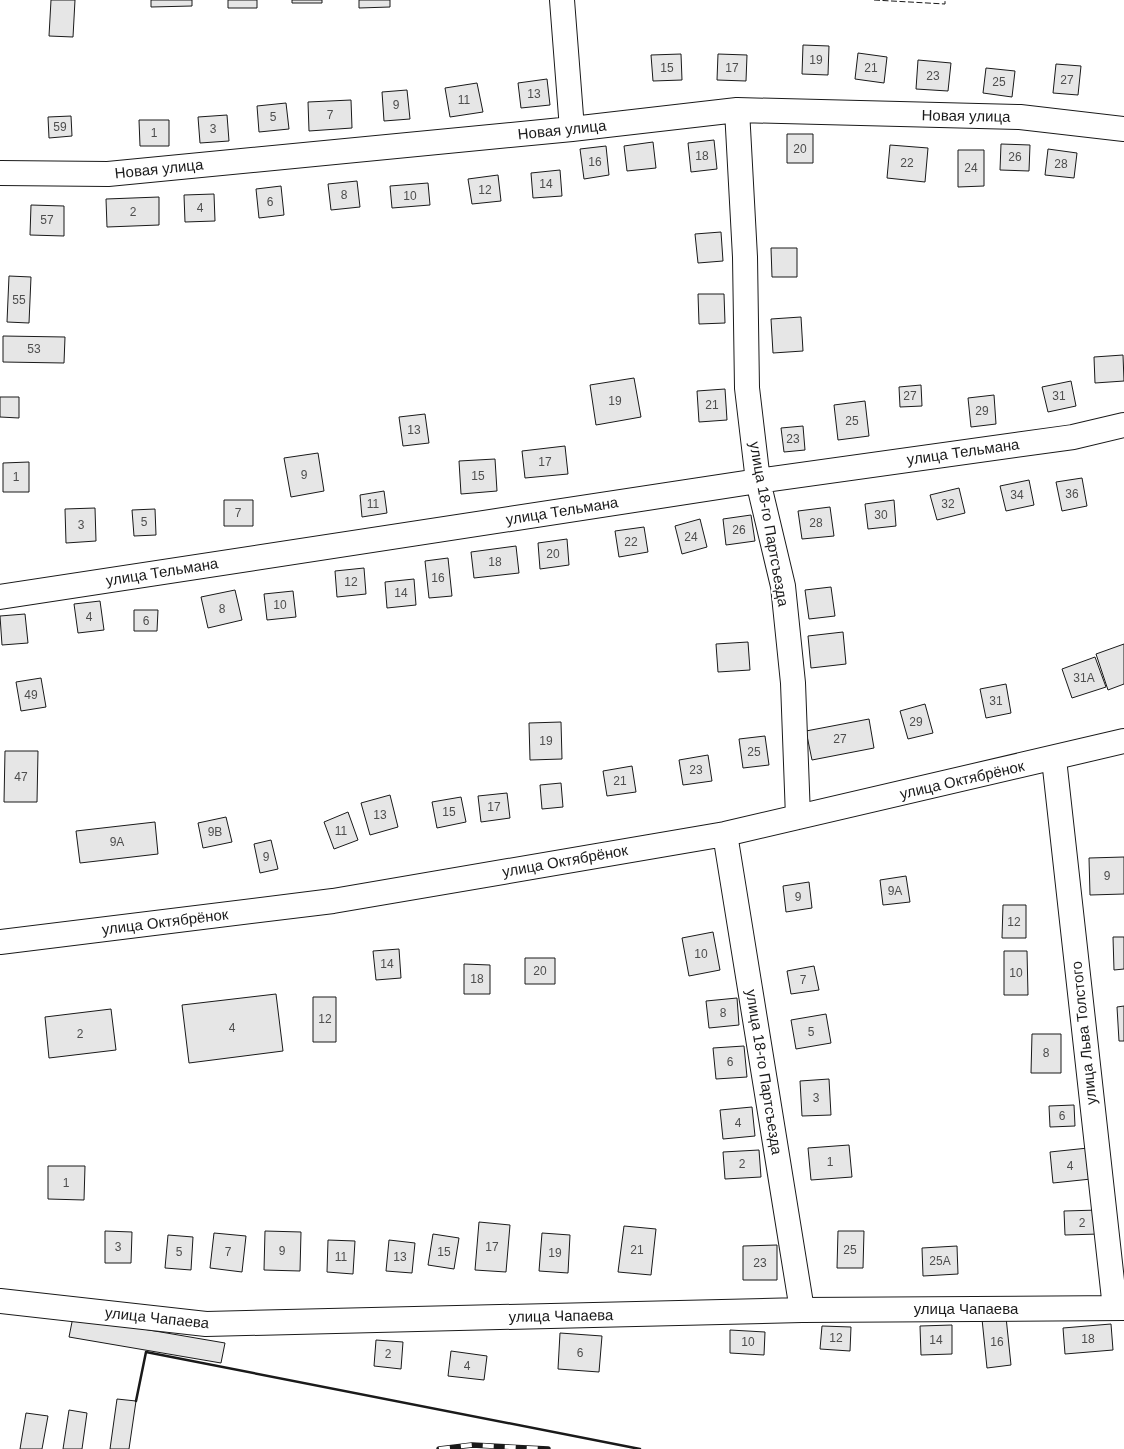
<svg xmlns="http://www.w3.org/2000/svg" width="1124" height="1449" font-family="Arial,sans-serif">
<rect width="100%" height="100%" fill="#fff"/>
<path fill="#e6e6e6" stroke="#1a1a1a" d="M51,0H75L73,37L49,36Z
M151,0H192V6L151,7Z
M228,0H257V8H228Z
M292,0H322V3H292Z
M359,0H390V7L359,8Z
M803,45L829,46L828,75L802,74Z
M858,53L887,57L884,83L855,79Z
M681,54L682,80L653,81L651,55Z
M718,54L747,55L746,81L717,80Z
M918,60L951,63L948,91L916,89Z
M1056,64L1081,66L1078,95L1053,93Z
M986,68L1015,71L1012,97L983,93Z
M547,79L550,105L521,108L518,83Z
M477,83L483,112L450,117L445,88Z
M407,90L410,119L384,121L382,92Z
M351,100L352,128L309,131L308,102Z
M286,103L289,129L259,132L257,106Z
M227,115L229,141L200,143L198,117Z
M71,116L72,136L49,138L48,117Z
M139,120H169V146H140Z
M787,134H813V163H787Z
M714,140L717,169L691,172L688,143Z
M653,142L656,168L627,171L624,146Z
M1001,144L1030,145L1029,171L1000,170Z
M890,145L928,148L925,182L887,178Z
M606,146L609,175L584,179L580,149Z
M1048,149L1077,153L1074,178L1045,175Z
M958,150H984V186L958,187Z
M560,170L562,196L533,198L531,173Z
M498,175L501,201L472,204L468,179Z
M357,181L360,207L331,210L328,184Z
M428,183L430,205L392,208L390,186Z
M281,186L284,215L259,218L256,189Z
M214,194L215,221L185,222L184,195Z
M159,197V225L107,227L106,199Z
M31,205L64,206V236L30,235Z
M721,232L723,261L698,263L695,234Z
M771,248H797V277H772Z
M9,276L31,277L29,323L7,322Z
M698,294H724L725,323L699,324Z
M801,317L803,351L773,353L771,319Z
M3,336L65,337L64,363L3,362Z
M1123,355L1124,381L1095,383L1094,357Z
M634,378L641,417L596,425L590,385Z
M1071,381L1076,406L1048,412L1042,387Z
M921,385L922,406L900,407L899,387Z
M725,389L727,420L699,422L697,391Z
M994,395L996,424L971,427L968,398Z
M0,397H19V418L0,417Z
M865,401L869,436L838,440L834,405Z
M425,414L429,443L403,446L399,417Z
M803,426L805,450L784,452L781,428Z
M565,446L568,474L525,478L522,451Z
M318,453L324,491L291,497L284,458Z
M495,459L497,491L461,494L459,461Z
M29,462V492H3V463Z
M1082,478L1087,506L1062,511L1056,482Z
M1029,480L1034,505L1006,511L1000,486Z
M959,488L965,513L937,520L930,495Z
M384,491L387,513L362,517L360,495Z
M224,500H253V526H224Z
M894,500L896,526L868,529L865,504Z
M830,507L834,536L802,539L798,511Z
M95,508L96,541L66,543L65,509Z
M155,509L156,535L134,536L132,510Z
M751,515L755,541L726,545L723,519Z
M700,519L707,547L682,554L675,526Z
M644,527L648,552L619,557L615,531Z
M567,539L569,565L540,569L538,543Z
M516,546L519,573L474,578L471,552Z
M448,558L452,596L429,598L425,561Z
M364,568L366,594L337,597L335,571Z
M414,579L416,605L387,608L385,582Z
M831,587L835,616L809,619L805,590Z
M235,590L242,620L208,628L201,597Z
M293,591L296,617L267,620L264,594Z
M100,601L104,630L78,633L74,604Z
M134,610H158L157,631H134Z
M25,614L28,643L2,645L0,616Z
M843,632L846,664L811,668L808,636Z
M748,642L750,670L718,672L716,644Z
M1124,644V684L1108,690L1096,654Z
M1095,657L1106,687L1072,698L1062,669Z
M41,678L46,707L21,711L16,682Z
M1006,684L1011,713L986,718L980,689Z
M925,704L933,733L908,739L900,711Z
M869,719L874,748L812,760L806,731Z
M561,722L562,759L530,760L529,723Z
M765,736L769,765L743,768L739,739Z
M5,751H38L37,802H4Z
M708,755L712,781L683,785L679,760Z
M632,766L636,792L607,796L603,771Z
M561,783L563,807L542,809L540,785Z
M507,793L510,818L481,822L478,796Z
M390,795L398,827L370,835L361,803Z
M461,797L466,822L437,828L432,802Z
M348,812L358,840L334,849L324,822Z
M226,817L232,842L203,848L198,823Z
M155,822L158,854L80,863L76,831Z
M271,840L278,869L260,873L254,844Z
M1124,857V894L1090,895L1089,858Z
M906,876L910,902L883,905L880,880Z
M809,882L812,908L786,912L783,886Z
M1003,905H1026V938H1002Z
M713,932L720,970L689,976L682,938Z
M1113,937H1124V969L1114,970Z
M399,949L401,978L376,980L373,951Z
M1004,951H1027L1028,995H1004Z
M525,958H555V984H525Z
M464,964L490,965V994H464Z
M814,966L819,990L791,994L787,971Z
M276,994L283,1051L189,1063L182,1005Z
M313,997H336V1042H313Z
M737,998L739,1025L709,1028L706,1001Z
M1124,1006V1041H1119L1117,1007Z
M111,1009L116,1050L49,1058L45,1017Z
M826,1014L831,1043L796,1049L791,1020Z
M1032,1034H1061V1073H1031Z
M744,1046L747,1077L716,1079L713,1048Z
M829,1079L831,1115L802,1116L800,1081Z
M1074,1105L1075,1126L1050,1127L1049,1106Z
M752,1107L755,1136L723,1139L720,1110Z
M849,1145L852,1177L811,1180L808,1148Z
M1088,1148L1091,1179L1053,1183L1050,1152Z
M759,1150L761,1177L725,1179L723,1152Z
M48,1166H85L84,1200L48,1199Z
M1099,1210V1234L1065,1235L1064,1211Z
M479,1222L510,1225L506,1272L475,1270Z
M624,1226L656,1229L651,1275L618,1272Z
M105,1231L132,1232L131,1263H105Z
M265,1231L301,1232L300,1271L264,1270Z
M838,1231H864L863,1268H837Z
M214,1233L246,1236L242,1272L210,1268Z
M542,1233L570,1235L568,1273L539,1271Z
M433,1234L459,1238L454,1269L428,1265Z
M168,1235L193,1237L191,1270L165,1268Z
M328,1240L355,1241L353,1274L327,1272Z
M389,1240L415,1243L412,1273L386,1271Z
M777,1245V1280H743V1246Z
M957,1246L958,1274L923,1276L922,1248Z
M73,1317L225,1343L221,1363L69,1337Z
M1006,1317L1011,1365L987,1368L982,1319Z
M1111,1324L1113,1350L1065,1354L1063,1328Z
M952,1325V1354L921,1355L920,1326Z
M822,1326L851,1327L850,1351L820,1349Z
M730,1330L765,1332L764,1355L730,1353Z
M560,1333L602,1336L599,1372L558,1369Z
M376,1340L403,1342L401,1369L374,1366Z
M451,1351L487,1356L484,1380L448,1376Z
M117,1399L136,1401L129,1449H110Z
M69,1410L87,1413L82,1449H63Z
M26,1413L48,1416L42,1449H20Z"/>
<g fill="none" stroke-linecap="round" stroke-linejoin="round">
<g stroke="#1a1a1a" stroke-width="26">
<path id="minor" d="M562,0L572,129
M737,110L745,257L747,388L758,481L783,586L793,683L798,817
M0,173L108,174L572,129L737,110L1020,117L1124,129
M0,597L758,481L1073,437L1124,425
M1054,759L1115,1308
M725,834L802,1310
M0,942L333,901L725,834L1124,741
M0,1301L206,1324L802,1310L1124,1308"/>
</g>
<use href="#minor" stroke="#fff" stroke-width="24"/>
<g stroke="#1a1a1a" stroke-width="5.5">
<path id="rail" d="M439,1449L472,1445L548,1449"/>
</g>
<use href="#rail" stroke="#fff" stroke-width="4" stroke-dasharray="11" stroke-linecap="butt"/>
<path stroke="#1a1a1a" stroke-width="1" stroke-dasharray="6 2.5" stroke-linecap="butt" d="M874,0L945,4V0"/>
<path stroke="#1a1a1a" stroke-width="2.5" d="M136,1401L146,1352L640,1449"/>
</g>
<g text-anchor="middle" stroke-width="4" stroke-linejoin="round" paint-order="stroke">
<g font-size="12" fill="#4d4d4d">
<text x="816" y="64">19</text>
<text x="667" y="72">15</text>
<text x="732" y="72">17</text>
<text x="871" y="72">21</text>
<text x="933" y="80">23</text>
<text x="1067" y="84">27</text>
<text x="999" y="86">25</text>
<text x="534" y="98">13</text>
<text x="464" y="104">11</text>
<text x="396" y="109">9</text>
<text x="330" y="119">7</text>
<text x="273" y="121">5</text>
<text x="60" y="131">59</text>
<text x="213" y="133">3</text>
<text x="154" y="137">1</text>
<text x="800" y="153">20</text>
<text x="702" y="160">18</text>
<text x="1015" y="161">26</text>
<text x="595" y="166">16</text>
<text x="907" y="167">22</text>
<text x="1061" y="168">28</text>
<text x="971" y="172">24</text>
<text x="546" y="188">14</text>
<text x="485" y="194">12</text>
<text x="344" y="199">8</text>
<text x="410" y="200">10</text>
<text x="270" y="206">6</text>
<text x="200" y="212">4</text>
<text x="133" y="216">2</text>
<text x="47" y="224">57</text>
<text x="19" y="304">55</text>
<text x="34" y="353">53</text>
<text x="910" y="400">27</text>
<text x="1059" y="400">31</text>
<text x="615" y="405">19</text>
<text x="712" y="409">21</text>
<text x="982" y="415">29</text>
<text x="852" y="425">25</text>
<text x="414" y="434">13</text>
<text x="793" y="443">23</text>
<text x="545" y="466">17</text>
<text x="304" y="479">9</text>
<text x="478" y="480">15</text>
<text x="16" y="481">1</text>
<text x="1072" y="498">36</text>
<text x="1017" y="499">34</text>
<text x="373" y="508">11</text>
<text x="948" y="508">32</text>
<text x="238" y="517">7</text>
<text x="881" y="519">30</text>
<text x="144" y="526">5</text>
<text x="816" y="527">28</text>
<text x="81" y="529">3</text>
<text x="739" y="534">26</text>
<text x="691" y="541">24</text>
<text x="631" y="546">22</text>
<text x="553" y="558">20</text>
<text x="495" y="566">18</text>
<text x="438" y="582">16</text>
<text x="351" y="586">12</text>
<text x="401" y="597">14</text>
<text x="280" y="609">10</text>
<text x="222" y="613">8</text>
<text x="89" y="621">4</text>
<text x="146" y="625">6</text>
<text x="1084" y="682">31А</text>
<text x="31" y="699">49</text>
<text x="996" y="705">31</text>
<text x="916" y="726">29</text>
<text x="840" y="743">27</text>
<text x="546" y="745">19</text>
<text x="754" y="756">25</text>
<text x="696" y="774">23</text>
<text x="21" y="781">47</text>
<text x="620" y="785">21</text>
<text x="494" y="811">17</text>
<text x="449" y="816">15</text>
<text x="380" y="819">13</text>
<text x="341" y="835">11</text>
<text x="215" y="836">9В</text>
<text x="117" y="846">9А</text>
<text x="266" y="861">9</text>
<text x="1107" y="880">9</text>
<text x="895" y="895">9А</text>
<text x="798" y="901">9</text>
<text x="1014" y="926">12</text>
<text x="701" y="958">10</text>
<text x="387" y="968">14</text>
<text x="540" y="975">20</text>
<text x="1016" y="977">10</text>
<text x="477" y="983">18</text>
<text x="803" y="984">7</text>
<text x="723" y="1017">8</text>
<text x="325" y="1023">12</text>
<text x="232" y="1032">4</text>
<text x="811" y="1036">5</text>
<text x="80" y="1038">2</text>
<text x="1046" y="1057">8</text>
<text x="730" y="1066">6</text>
<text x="816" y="1102">3</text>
<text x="1062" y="1120">6</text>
<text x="738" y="1127">4</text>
<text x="830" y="1166">1</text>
<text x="742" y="1168">2</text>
<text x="1070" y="1170">4</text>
<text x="66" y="1187">1</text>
<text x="1082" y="1227">2</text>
<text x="118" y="1251">3</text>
<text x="492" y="1251">17</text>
<text x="637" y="1254">21</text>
<text x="850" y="1254">25</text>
<text x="282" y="1255">9</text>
<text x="179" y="1256">5</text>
<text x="228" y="1256">7</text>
<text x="444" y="1256">15</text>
<text x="555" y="1257">19</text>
<text x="341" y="1261">11</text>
<text x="400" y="1261">13</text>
<text x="940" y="1265">25А</text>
<text x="760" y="1267">23</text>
<text x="836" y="1342">12</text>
<text x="1088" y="1343">18</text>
<text x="936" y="1344">14</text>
<text x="748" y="1346">10</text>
<text x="997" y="1346">16</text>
<text x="580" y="1357">6</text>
<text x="388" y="1358">2</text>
<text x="467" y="1370">4</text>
</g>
<g font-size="15" fill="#1a1a1a" stroke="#fff">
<text transform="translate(966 116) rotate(1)" y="5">Новая улица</text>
<text transform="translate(562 130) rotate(-6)" y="5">Новая улица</text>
<text transform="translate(159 169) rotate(-6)" y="5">Новая улица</text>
<text transform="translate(963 452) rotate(-8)" y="5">улица Тельмана</text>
<text transform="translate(562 511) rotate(-9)" y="5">улица Тельмана</text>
<text transform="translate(769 524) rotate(80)" y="5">улица 18-го Партсъезда</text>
<text transform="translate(162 572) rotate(-9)" y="5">улица Тельмана</text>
<text transform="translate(962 780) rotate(-13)" y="5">улица Октябрёнок</text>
<text transform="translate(565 861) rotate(-10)" y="5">улица Октябрёнок</text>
<text transform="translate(165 922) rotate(-7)" y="5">улица Октябрёнок</text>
<text transform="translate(1084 1033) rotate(-96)" y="5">улица Льва Толстого</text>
<text transform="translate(764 1072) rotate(81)" y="5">улица 18-го Партсъезда</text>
<text x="966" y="1314">улица Чапаева</text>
<text transform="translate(561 1316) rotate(-1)" y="5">улица Чапаева</text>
<text transform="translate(157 1318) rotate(6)" y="5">улица Чапаева</text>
</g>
</g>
</svg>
